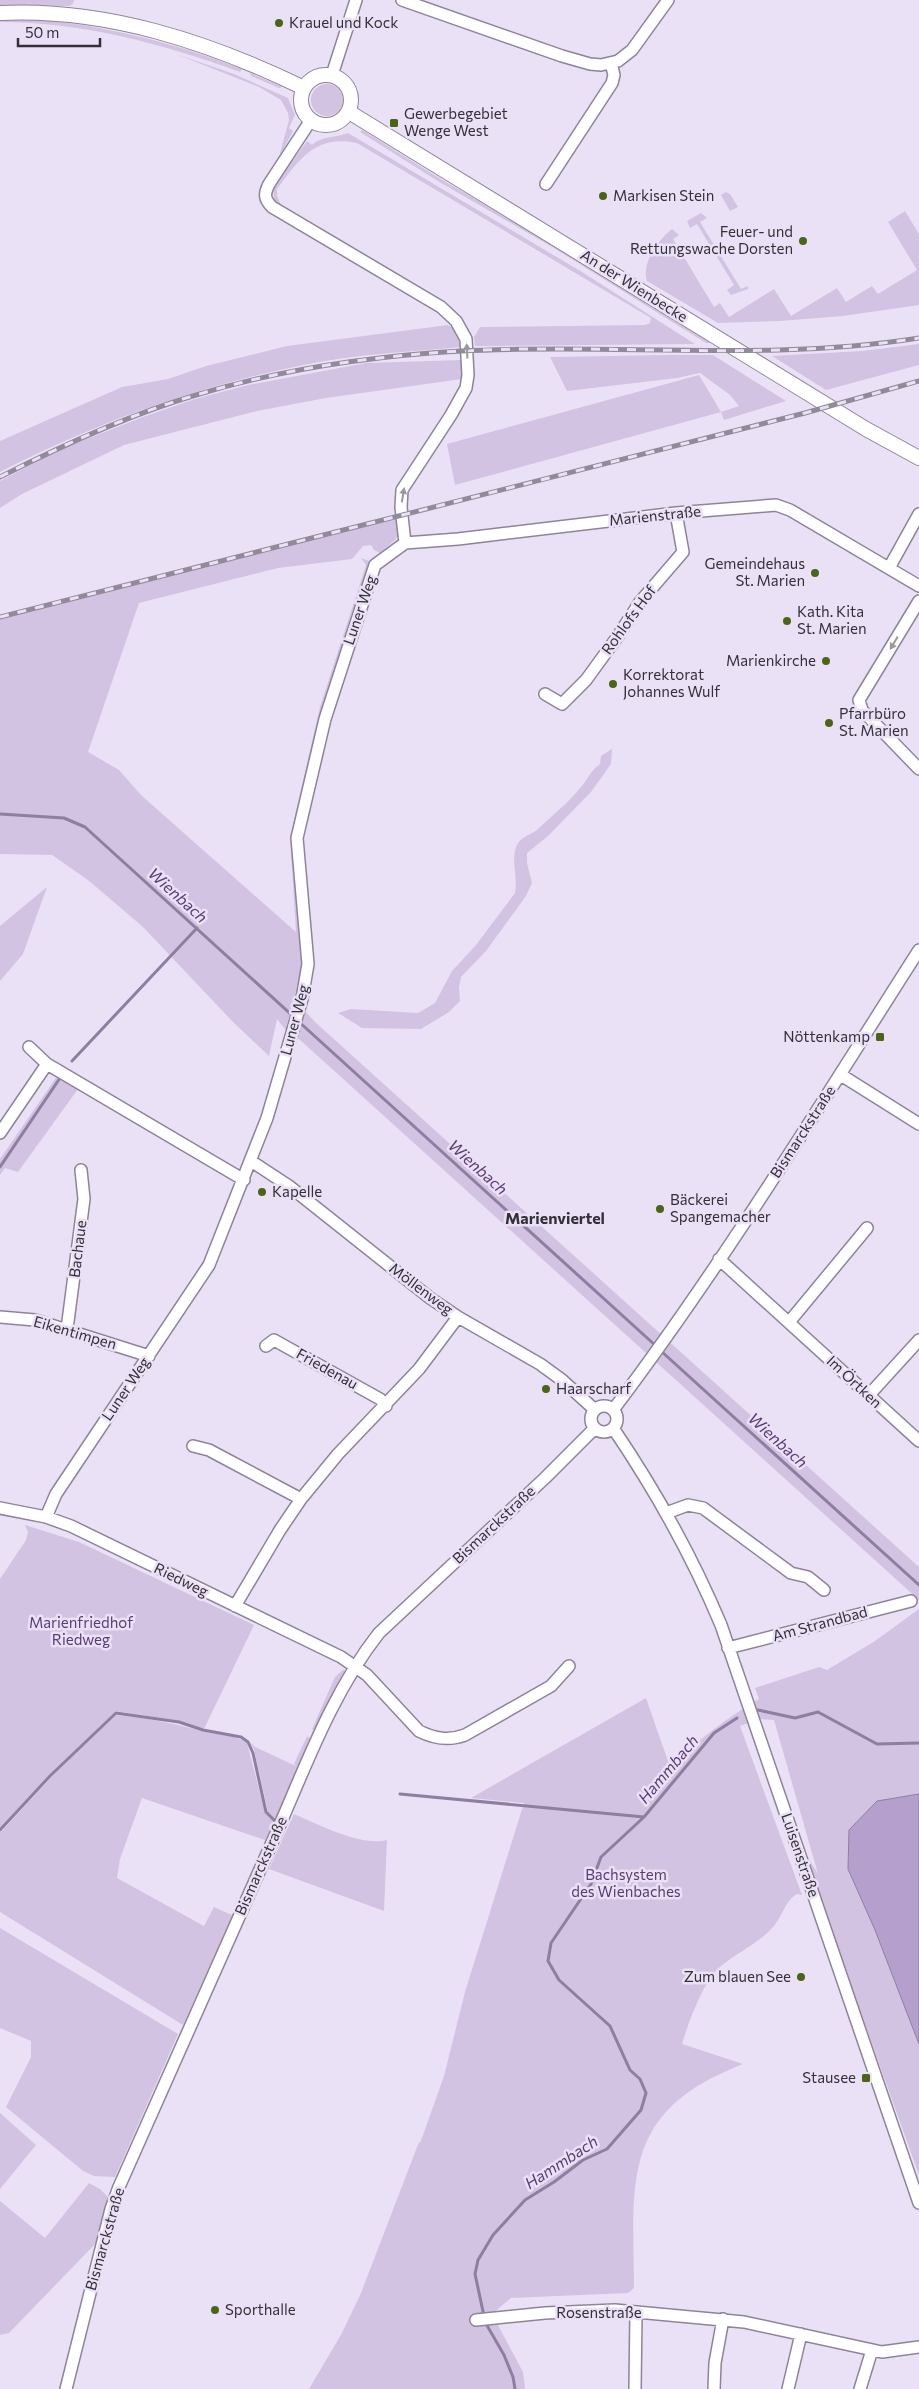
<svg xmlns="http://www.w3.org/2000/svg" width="919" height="2389" font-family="Commissioner,sans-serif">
<rect width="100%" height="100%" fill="#ebe1f7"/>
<path fill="#d2c3e2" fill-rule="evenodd" d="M0,0H74L73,4L69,6L0,5Z
M22,18C98,24 171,41 242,69L240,72C163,44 83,22 0,22V19Z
M176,54L234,74L288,98L295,115L289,128L293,131L279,157L289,120L288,113L281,100L259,87Z
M250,73L283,87L279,88L251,76Z
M311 100a16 16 0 1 1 32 0a16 16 0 1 1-32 0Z
M362,130L444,181L557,245L711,343H706L554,248L441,183L360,132Z
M348,133L582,272L695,344L475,346L474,337L480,327L645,325L650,323L651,318L357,143C315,134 299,160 277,189V196L281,205L278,207L275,203L273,188L307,141L312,145C321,136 336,138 348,133Z
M726,192L730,194L738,207L730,211L721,195Z
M905,211L919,234V305L843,316L780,321L718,323L647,281C641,263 658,240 672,229L679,235L673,239L714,307L720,303L729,317L774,289L791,316L837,288L846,302L872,286L878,294L917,270L888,222Z
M701,213L707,218L700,222L741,289L748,286V289L731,295L727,290L734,285L697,224L690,228L687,221Z
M448,325L453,328L463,342L462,347C409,352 356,354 304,365C197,386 96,423 0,472V441L122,387L168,379L206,366L287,346Z
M919,344V365L826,390L772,356L862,351Z
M669,355H713L786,401L724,420L721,412L455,485L447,444L699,375L721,412L739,406L730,395L700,373L677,378L567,391L550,357Z
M461,360L462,379L326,398L257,411L124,445L22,494L0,508V481L61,449L143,417L195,399L248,385L366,363Z
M394,519L398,520L401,530L396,539L380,553L374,550L371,545L363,546L352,559L278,568L139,603L88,752L119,770L142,796L296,932L290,837L320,707L366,565L361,558L369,561V570L352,613L330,686L292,833L304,971L297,1002L315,1022L919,1567V1600L299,1039L292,1038L277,1019L269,1056L233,1022L143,927L88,880L52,855L0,854V619Z
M612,749L611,764L591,792L548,836L527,853V863L532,883L526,896L486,951L461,977L459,987L460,1001L449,1012L421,1029L362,1028L338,1013L351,1009L418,1013L435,1003L452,971L476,945L515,893C518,877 511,862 516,847C520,836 532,835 539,828C553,815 569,802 581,787C588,779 591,770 600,764L601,756Z
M47,887L23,954L0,981V926Z
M62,1069L78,1089L18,1172L5,1168L0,1175V1159Z
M25,1525L79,1542L254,1625L204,1729L180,1721L116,1711L50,1775L0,1828V1579L26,1540L28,1532Z
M919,1609V1794L877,1801L849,1830L848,1869L875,1930L919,2044V2175L817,1890L806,1854L818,1874L774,1720L759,1719L740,1726L802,1895L797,1894C784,1902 783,1916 773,1927C758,1944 738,1952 721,1966C704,1979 688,2024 682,2044L743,2064C622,2111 633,2177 634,2288L628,2293L511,2298L492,2314L523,2372L525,2389H309L342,2333L361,2293L419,2142L420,2143L423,2135L444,2076L465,1992L524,1803L471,1798L646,1698L670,1767C697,1741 726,1718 759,1699L755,1688L819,1667L827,1670L875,1641Z
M344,1669V1676L318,1732L312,1729L335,1677Z
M116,1715C148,1718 172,1723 202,1731C217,1735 234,1734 247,1743L265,1812L274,1820L268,1812L254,1749L249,1741L255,1747L298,1767L294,1764L307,1736L313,1740L183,2025L0,1912V1833L59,1769ZM142,1798L265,1840L232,1915L214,1907L204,1926L117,1878L120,1859Z
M294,1814C318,1824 361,1847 387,1840L384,1911L269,1869Z
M0,1928L178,2034L115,2177L94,2176L83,2171L6,2107L31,2057V2041L0,2028Z
M0,2113L36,2145L0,2189Z
M89,2183L100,2189L108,2197L98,2241L9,2333L0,2335V2201L45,2238Z"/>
<path fill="#b59fcc" stroke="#8e7ea0" d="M919,1794V2044L875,1930L848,1869L849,1830L877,1801Z"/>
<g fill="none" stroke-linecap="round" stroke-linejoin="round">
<path stroke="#8e7ea0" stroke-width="3" d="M0,814L64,818L85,827L294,1017
M298,1021L656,1346
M72,1061L197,928
M0,1167L60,1078
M661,1351L919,1585
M758,1710L795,1718L818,1712L877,1744L919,1743
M400,1794L644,1817
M0,1830L50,1776L116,1713L179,1722L203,1730L241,1737L248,1742L253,1753L266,1812L274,1820
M484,2316L475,2274L478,2260L493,2235L525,2200L554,2182L583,2160L607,2149L641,2110L646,2093L640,2079L630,2070L610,2026L559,1980L548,1961L551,1943L591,1884L601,1857L644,1817L714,1733L737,1718
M485,2322L504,2355L513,2377L515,2389"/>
<g stroke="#8e8498" stroke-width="14">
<path id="minor" d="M402,0L562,56L590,64L601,65L618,61L632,50L668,0
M332,75L356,0
M311,120L269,184C264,194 264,199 272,207L441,307L456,321L466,339L468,375L466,388L451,415L402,490L401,507L405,543
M546,184L612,83L614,75L611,63
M889,568L919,514
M919,601L859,700L862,710L919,769
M545,694L562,704L586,680L618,636L640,602L683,552L676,513
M29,1047L47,1064L244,1180
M841,1075L919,1124
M0,1133L47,1064
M251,1161L289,1186L430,1298L458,1317L540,1364L562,1380L595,1410
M719,1259L919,1441
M0,1317L35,1320L149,1356
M790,1321L867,1228
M67,1329L84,1199L81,1170
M266,1346L274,1340L380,1399L386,1406
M869,1395L919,1340
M591 1419a13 13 0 1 1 26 0a13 13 0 1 1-26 0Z
M613,1410C724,1263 820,1105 919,950
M613,1428C655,1490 692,1556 721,1625L919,2203
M193,1446L209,1450L301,1499
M0,1508L46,1517L71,1526L341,1657L367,1675L419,1731C435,1739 449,1741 465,1735L551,1686L569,1666
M666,1513L688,1505L703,1508L791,1573L808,1577L824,1590
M46,1517L56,1494L209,1265L267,1118L302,999L308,964L297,838L325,719L375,565L405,543L458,539L676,513L776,505L790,510L919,586
M235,1606L280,1530L301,1499L338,1454L419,1369L458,1317
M728,1648L911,1601
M476,2320L545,2313L615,2310L744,2322L882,2352L919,2347
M66,2389L111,2209L119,2187C169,2073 220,1959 271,1845C303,1774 330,1695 379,1633L545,1478L595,1428
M635,2389L636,2312
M714,2389L715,2363L723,2319
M788,2389L801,2334
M860,2389L872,2350"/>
</g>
<g stroke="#8e8498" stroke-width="16">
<path id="tertiary" d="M0,13C106,8 209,42 304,88
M301 100a25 25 0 1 1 50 0a25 25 0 1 1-50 0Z
M349,112L866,429L919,458"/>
</g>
<use href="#minor" stroke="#fff" stroke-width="11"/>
<use href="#tertiary" stroke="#fff" stroke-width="14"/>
<g stroke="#918a99" stroke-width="5">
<path id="rail" d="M0,477C63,445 128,415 196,395C282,369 372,356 461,351C614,343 768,362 919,338
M0,617L805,413L919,381"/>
</g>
<use href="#rail" stroke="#ebe1f7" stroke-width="3" stroke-dasharray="9" stroke-linecap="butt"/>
</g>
<defs><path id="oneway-solid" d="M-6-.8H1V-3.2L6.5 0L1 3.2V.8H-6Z" transform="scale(1.25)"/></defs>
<g fill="#9a989c">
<use href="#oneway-solid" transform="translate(467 351) rotate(-93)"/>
<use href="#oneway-solid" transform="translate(403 495) rotate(-81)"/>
<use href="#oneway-solid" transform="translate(894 643) rotate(121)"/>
</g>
<g fill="#4a6516" stroke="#ebe1f7" stroke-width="2">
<circle cx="279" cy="23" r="5"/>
<rect x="389" y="118" width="10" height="10" rx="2.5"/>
<circle cx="603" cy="196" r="5"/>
<circle cx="803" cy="241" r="5"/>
<circle cx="815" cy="573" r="5"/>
<circle cx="787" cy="621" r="5"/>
<circle cx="826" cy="661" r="5"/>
<circle cx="613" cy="684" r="5"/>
<circle cx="829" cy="723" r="5"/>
<rect x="875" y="1032" width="10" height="10" rx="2.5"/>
<circle cx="262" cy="1192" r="5"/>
<circle cx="660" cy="1209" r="5"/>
<circle cx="546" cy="1389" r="5"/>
<circle cx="801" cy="1977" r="5"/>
<rect x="861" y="2073" width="10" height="10" rx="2.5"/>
<circle cx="215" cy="2310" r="5"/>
</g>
<g text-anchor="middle" stroke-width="5" stroke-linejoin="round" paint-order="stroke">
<g font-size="15" fill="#343038" stroke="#ebe1f7" text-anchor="start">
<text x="289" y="28">Krauel und Kock</text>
<text x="404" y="119">Gewerbegebiet<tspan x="404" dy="17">Wenge West</tspan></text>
<text x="613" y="201">Markisen Stein</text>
<text x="793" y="237" text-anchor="end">Feuer- und<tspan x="793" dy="17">Rettungswache Dorsten</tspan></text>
<text x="805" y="569" text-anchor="end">Gemeindehaus<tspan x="805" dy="17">St. Marien</tspan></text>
<text x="797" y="617">Kath. Kita<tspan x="797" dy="17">St. Marien</tspan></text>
<text x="816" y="666" text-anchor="end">Marienkirche</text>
<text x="623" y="680">Korrektorat<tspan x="623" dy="17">Johannes Wulf</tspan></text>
<text x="839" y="719">Pfarrbüro<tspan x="839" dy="17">St. Marien</tspan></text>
<text x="870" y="1042" text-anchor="end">Nöttenkamp</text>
<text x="272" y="1197">Kapelle</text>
<text x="670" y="1205">Bäckerei<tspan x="670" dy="17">Spangemacher</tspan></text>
<text x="556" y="1394">Haarscharf</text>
<text x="791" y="1982" text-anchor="end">Zum blauen See</text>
<text x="856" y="2083" text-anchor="end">Stausee</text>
<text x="225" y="2315">Sporthalle</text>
</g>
<g font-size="15" fill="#343038" stroke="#ebe1f7">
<text transform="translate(634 286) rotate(32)" y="5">An der Wienbecke</text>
<text transform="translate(655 516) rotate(-6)" y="5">Marienstraße</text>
<text transform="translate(360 610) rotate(-71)" y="5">Luner Weg</text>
<text transform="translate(629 620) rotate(-54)" y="5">Rohlofs Hof</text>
<text transform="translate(295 1020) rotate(-75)" y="5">Luner Weg</text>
<text transform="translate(803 1132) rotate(-57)" y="5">Bismarckstraße</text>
<text transform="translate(78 1249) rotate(-83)" y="5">Bachaue</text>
<text transform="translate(421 1289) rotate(37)" y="5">Möllenweg</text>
<text transform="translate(75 1333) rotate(16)" y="5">Eikentimpen</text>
<text transform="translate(327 1369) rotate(29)" y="5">Friedenau</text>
<text transform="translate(854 1382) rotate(43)" y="5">Im Örtken</text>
<text transform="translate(126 1389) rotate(-56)" y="5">Luner Weg</text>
<text transform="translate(494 1525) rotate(-43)" y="5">Bismarckstraße</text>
<text transform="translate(181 1580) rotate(26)" y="5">Riedweg</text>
<text transform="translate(820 1624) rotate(-15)" y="5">Am Strandbad</text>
<text transform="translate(800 1855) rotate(71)" y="5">Luisenstraße</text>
<text transform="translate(261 1866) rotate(-66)" y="5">Bismarckstraße</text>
<text transform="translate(105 2239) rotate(-74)" y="5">Bismarckstraße</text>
<text x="599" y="2318">Rosenstraße</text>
</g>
<g font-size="15" fill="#593b75" stroke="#ebe1f7">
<text x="81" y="1628">Marienfriedhof<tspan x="81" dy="17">Riedweg</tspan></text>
<text x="626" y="1880">Bachsystem<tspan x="626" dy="17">des Wienbaches</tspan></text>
</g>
<g font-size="16" font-style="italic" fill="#5b3c77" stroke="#ebe1f7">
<text transform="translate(178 895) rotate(42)" y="6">Wienbach</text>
<text transform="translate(478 1167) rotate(42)" y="6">Wienbach</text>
<text transform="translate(778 1440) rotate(42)" y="6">Wienbach</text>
<text transform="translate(668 1769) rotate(-50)" y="6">Hammbach</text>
<text transform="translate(561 2162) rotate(-33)" y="6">Hammbach</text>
</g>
<g font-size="16" font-weight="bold" fill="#343038" stroke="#ebe1f7">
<text x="555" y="1224">Marienviertel</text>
</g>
</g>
<path d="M18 38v8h82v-8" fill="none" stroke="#343038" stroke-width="2.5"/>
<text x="25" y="38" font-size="15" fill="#343038" stroke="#ebe1f7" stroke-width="4" paint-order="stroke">50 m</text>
</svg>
